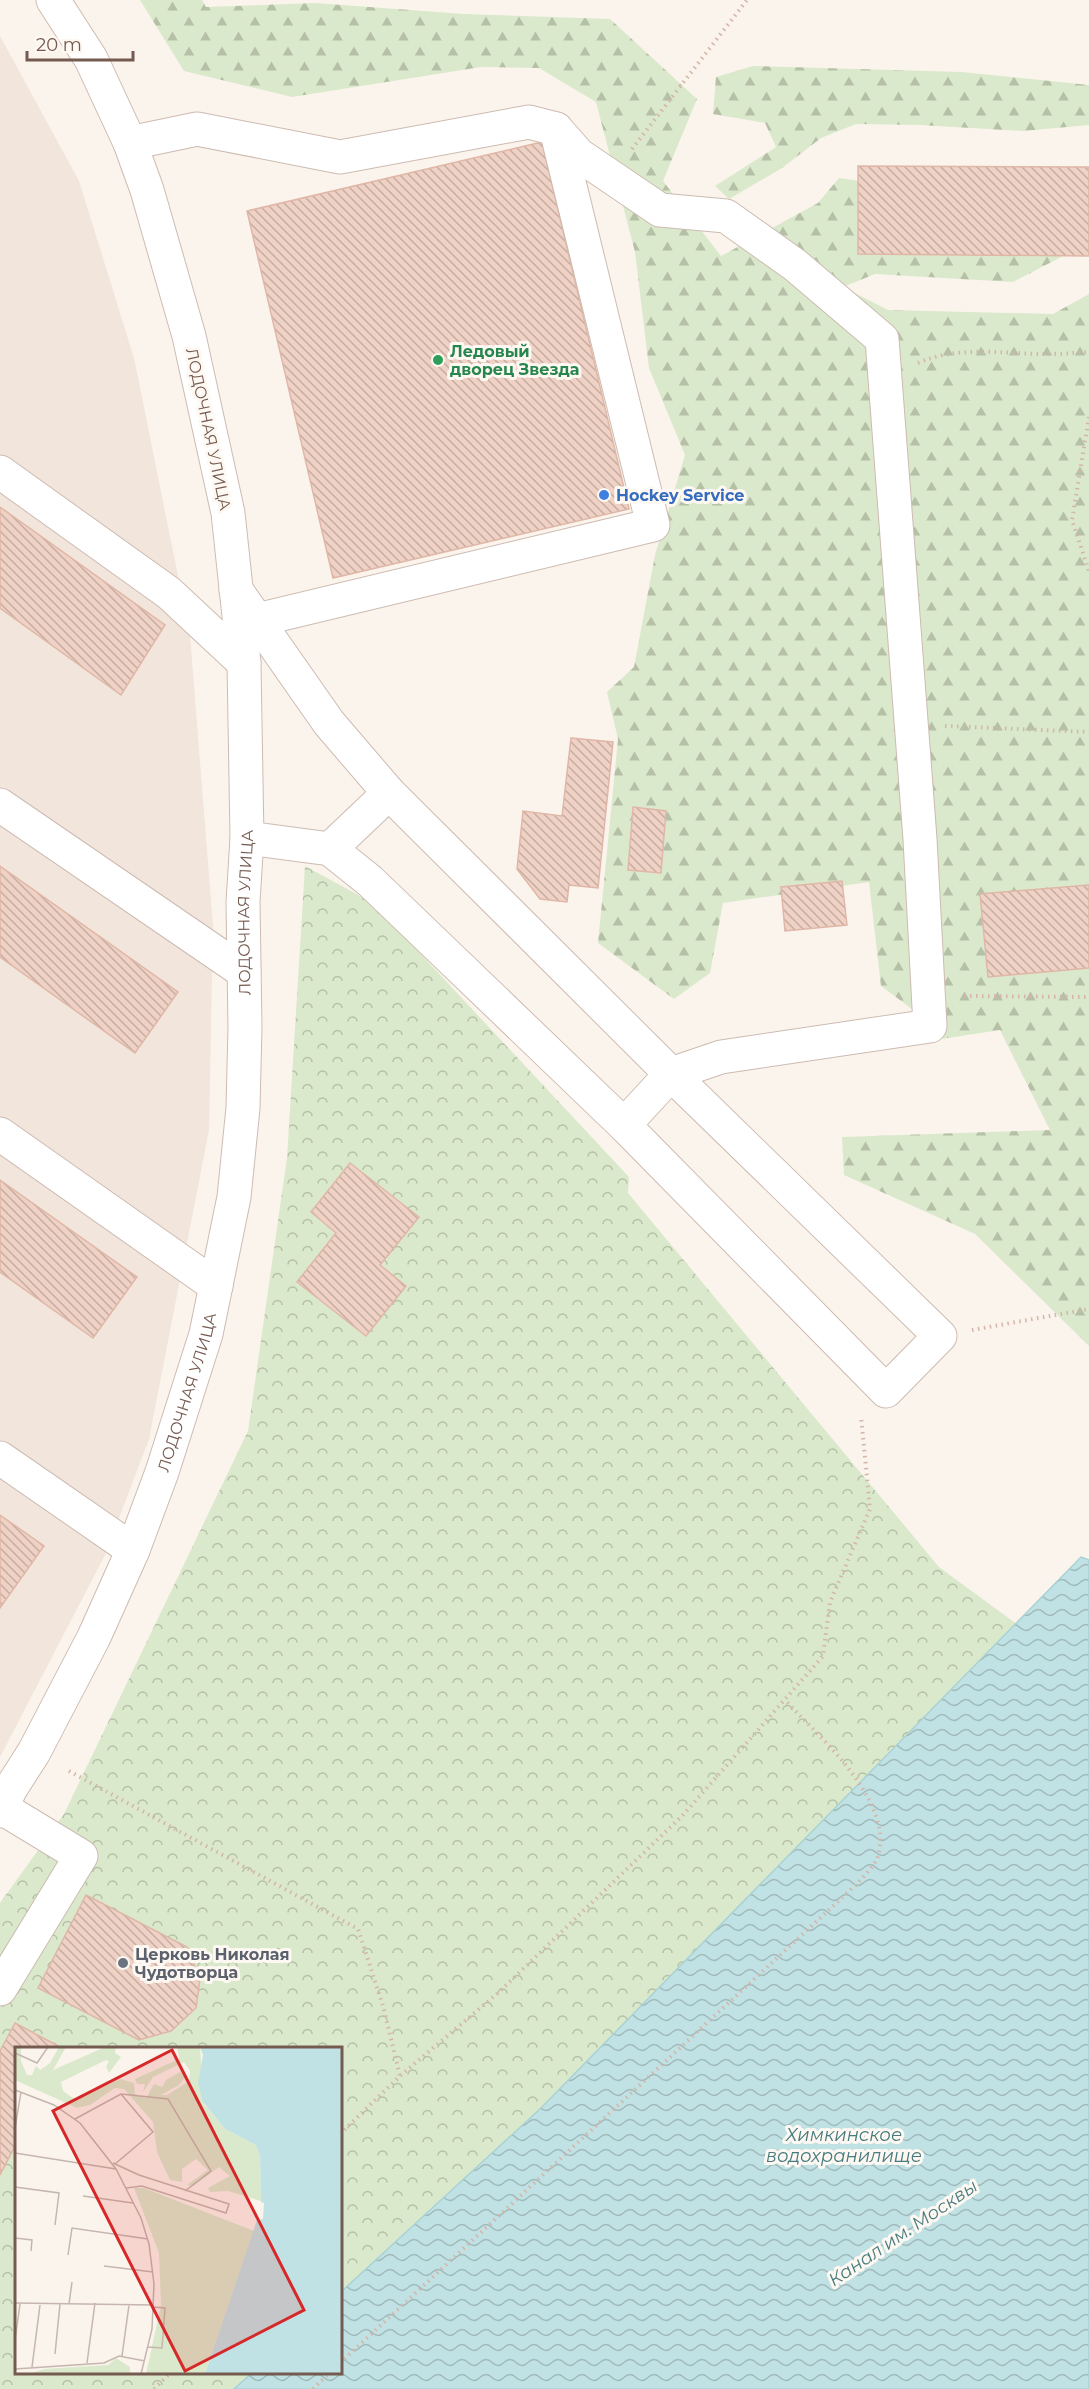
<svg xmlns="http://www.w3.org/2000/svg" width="1089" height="2389" font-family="Montserrat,sans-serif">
<defs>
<pattern id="forest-firs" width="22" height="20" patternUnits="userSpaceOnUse" patternTransform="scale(1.5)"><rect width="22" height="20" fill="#dae9cb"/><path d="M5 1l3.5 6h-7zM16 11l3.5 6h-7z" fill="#b5c0a7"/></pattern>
<pattern id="park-crowns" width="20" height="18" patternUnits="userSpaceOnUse" patternTransform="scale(1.5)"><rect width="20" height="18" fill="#dae9cb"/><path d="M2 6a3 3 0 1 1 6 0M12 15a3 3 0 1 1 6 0" fill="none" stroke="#b5c0a7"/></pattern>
<pattern id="water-waves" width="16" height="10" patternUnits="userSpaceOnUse" patternTransform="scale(1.5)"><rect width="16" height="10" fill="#c1e2e4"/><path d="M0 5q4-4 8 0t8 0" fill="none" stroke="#a1babb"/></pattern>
<pattern id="building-back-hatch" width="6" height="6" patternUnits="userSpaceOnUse" patternTransform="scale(1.5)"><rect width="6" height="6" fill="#efd2c5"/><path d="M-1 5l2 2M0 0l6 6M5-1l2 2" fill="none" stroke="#c6ada2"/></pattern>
</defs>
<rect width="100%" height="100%" fill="#fbf4ec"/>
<path fill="#f2e5db" d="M0,36L79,181L134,358L190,635L213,926L209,1130L149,1439L105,1555L0,1757Z"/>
<path fill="url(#forest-firs)" d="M140,0H202L206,7L315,3L464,14L610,19L697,99L663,181L721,256L818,203L839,178L867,182L1086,244L1013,282L875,274L843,287L888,310L1053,314L1089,294V1346L975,1234L844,1175L842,1137L1050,1130L1000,1030L745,1069L703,1044L916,1012L881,986L869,882L723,903L710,973L674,999L598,943L618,739L607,692L634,667L655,555L685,455L649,368L635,252L596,102L539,68L481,67L292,97L184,71Z
M753,66L962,72L1089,85V125L1023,131L920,125L856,124L821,138L782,168L729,199L715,186L776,147L765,123L713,114L716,77Z"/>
<path fill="url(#park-crowns)" d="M305,866L373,903L629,1177L628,1193L939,1567L1018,1625L540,2109L341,2292L340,2048H16V2372L252,2373L234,2389H0V1903L64,1814L248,1431L287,1158Z"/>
<path fill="url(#water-waves)" stroke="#a8d2d5" stroke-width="1.5" d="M1081,1557L1089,1560V2389H234L252,2373L340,2372L341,2292L540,2109Z"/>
<path fill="url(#building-back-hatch)" stroke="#e0b7a7" stroke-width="1.5" d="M542,142L629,509L333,578L247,211Z
M858,166L1089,167V256L858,254Z
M0,507L165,625L121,695L0,608Z
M571,738L613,742L598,888L569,885L567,902L540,899L517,869L523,811L562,816Z
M633,807L666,811L661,873L628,870Z
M0,866L178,992L135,1053L0,957Z
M842,881L847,925L785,931L781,887Z
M1089,885V968L988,977L980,894Z
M350,1163L419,1217L380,1265L406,1286L366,1336L297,1282L336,1233L311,1212Z
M0,1180L137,1277L93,1338L0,1272Z
M0,1515L44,1546L0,1608Z
M86,1895L187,1947L200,1979L196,2008L171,2031L139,2040L38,1988Z
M15,2023L62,2048H16V2144L0,2175V2051Z"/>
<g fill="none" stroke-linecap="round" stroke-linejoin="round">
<g stroke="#cdbbb2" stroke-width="35">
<g id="minor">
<path d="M556,129L579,155L660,210L726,216L795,265L882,339L920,839L930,1026L721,1057L671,1074L624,1125"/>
<path d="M130,143L197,129L340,157L529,122L556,129L653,525L257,620"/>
<path d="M0,472L169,593L244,663"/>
<path d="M236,590L329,723L389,793L671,1074L940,1336L886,1391L624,1125L370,881L330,849L247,838"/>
<path d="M0,805L244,972"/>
<path d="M330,849L389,793"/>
<path d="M0,1134L216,1286"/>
<path d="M0,1458L133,1550"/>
<path id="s1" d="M0,1811L11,1788L34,1752L94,1637L133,1550L162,1472L206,1334L234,1197L243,1108L245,1027L243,902L247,838L244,663L228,513L189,336L147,190L130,143L91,59L53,0"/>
<path d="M0,1989L81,1856L2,1808"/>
</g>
</g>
<path stroke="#d4b5a8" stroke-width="4" stroke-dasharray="1.5 4.5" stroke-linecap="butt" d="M632,149L747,0
M918,363C959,345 1004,354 1047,354C1061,354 1075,353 1089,352
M1089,417L1072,520L1089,571
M945,726L1089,732
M964,996L1089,997
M972,1330L1089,1309
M69,1771L358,1929L383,2006L400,2076
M340,2134L400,2076L498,1993L683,1815L823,1656L830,1602L870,1509L861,1416
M340,2363L859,1882C865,1875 875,1865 878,1856C894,1800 819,1737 785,1700
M154,2389L171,2372
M313,2389L330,2372"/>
<use href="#minor" stroke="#fff" stroke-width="33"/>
</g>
<circle fill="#2e9e5b" stroke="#fef8f2" stroke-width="2" cx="438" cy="360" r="6"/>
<circle fill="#3f7fe0" stroke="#fef8f2" stroke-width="2" cx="604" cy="495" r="6"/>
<circle fill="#6b7280" stroke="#fef8f2" stroke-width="2" cx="123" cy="1963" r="6"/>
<g text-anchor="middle" stroke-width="6" stroke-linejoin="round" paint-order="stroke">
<g font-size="16" font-weight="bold" fill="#27864d" stroke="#fef8f2" text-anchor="start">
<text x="450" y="357">Ледовый<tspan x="450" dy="18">дворец Звезда</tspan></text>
</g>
<g font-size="16" fill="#755a50" stroke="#fef8f2">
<text transform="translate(209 429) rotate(78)" y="6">ЛОДОЧНАЯ УЛИЦА</text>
<text dy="6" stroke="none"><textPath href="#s1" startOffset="946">ЛОДОЧНАЯ УЛИЦА</textPath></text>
<text dy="6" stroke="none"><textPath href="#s1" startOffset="460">ЛОДОЧНАЯ УЛИЦА</textPath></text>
</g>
<g font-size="16" font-weight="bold" fill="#366cbe" stroke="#fef8f2" text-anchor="start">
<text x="616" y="501">Hockey Service</text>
</g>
<g font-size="16" font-weight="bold" fill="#5b616d" stroke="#fef8f2" text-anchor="start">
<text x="135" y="1960">Церковь Николая<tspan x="135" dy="18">Чудотворца</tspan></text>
</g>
<g font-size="18" font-style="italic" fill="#477b7f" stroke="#fef8f2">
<text x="844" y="2141">Химкинское<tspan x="844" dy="21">водохранилище</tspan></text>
<text transform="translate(903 2233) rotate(-34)" y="6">Канал им. Москвы</text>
</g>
</g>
<g transform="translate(15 2047)">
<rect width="327" height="327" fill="#fbf4ec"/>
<path d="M0,0H6V14L12,28H17L21,19L25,23L35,16L44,0H51L38,23L90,0H101L100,6L106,10L94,26L91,20L94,14L91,13L46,35L48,44L61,53L105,32L119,36L120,47L131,51L139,37L147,40L151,33L165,25L170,30L164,38L146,48H152L174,34L175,24L169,15L138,30L128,45L130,37H122L120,32L164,12L162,0H185L189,57L210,82L241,98L245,109L246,154L213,144L195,145L193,141L215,129L204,120L178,139L172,138L193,123L181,112L167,122V135L155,133L142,105L138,75L109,42L100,41L75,58L62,61L0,33ZM101,311L115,320V327H14L29,322L93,318Z" fill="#dae9cb"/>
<path d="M119,141H129L239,184L190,327H131L146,258L144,206Z" fill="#dae9cb"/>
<path d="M185,0H327V327H190L242,173L248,172L249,156L246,155L245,109L241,98L210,82L188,55L183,36L188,8Z" fill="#c1e2e4"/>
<path fill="none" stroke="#c5b6ae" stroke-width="1.5" d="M0,6L22,16L33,0M0,43L39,58L65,76L101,122L126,171L134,197L139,237L137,282L126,327M106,47L153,52L196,124L170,144M60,72L106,47L138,85L100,117M0,81L6,45M0,106L101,122M98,116L124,128L214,157L211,166L127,139L111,141M0,140L44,146L40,178M68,149L118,156M0,191L17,193L16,204M53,208L57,181L133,192M89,219L138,225M0,256L138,258M54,257L57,235M0,293L5,257M133,300L147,301L150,261L138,260M40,307L45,257M107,309L114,258M72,316L80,256M17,320L25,258M0,322L89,316L104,309L130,314"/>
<path fill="#d62828" fill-opacity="0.15" stroke="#d62828" stroke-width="3" d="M157,3L289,263L170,324L38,64Z"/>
<rect width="327" height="327" fill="none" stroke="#755a50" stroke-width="3"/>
</g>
<path d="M27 51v9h106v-9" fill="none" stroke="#755a50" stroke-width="3"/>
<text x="36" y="51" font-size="18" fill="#755a50" stroke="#fef8f2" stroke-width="4.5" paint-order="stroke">20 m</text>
</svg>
